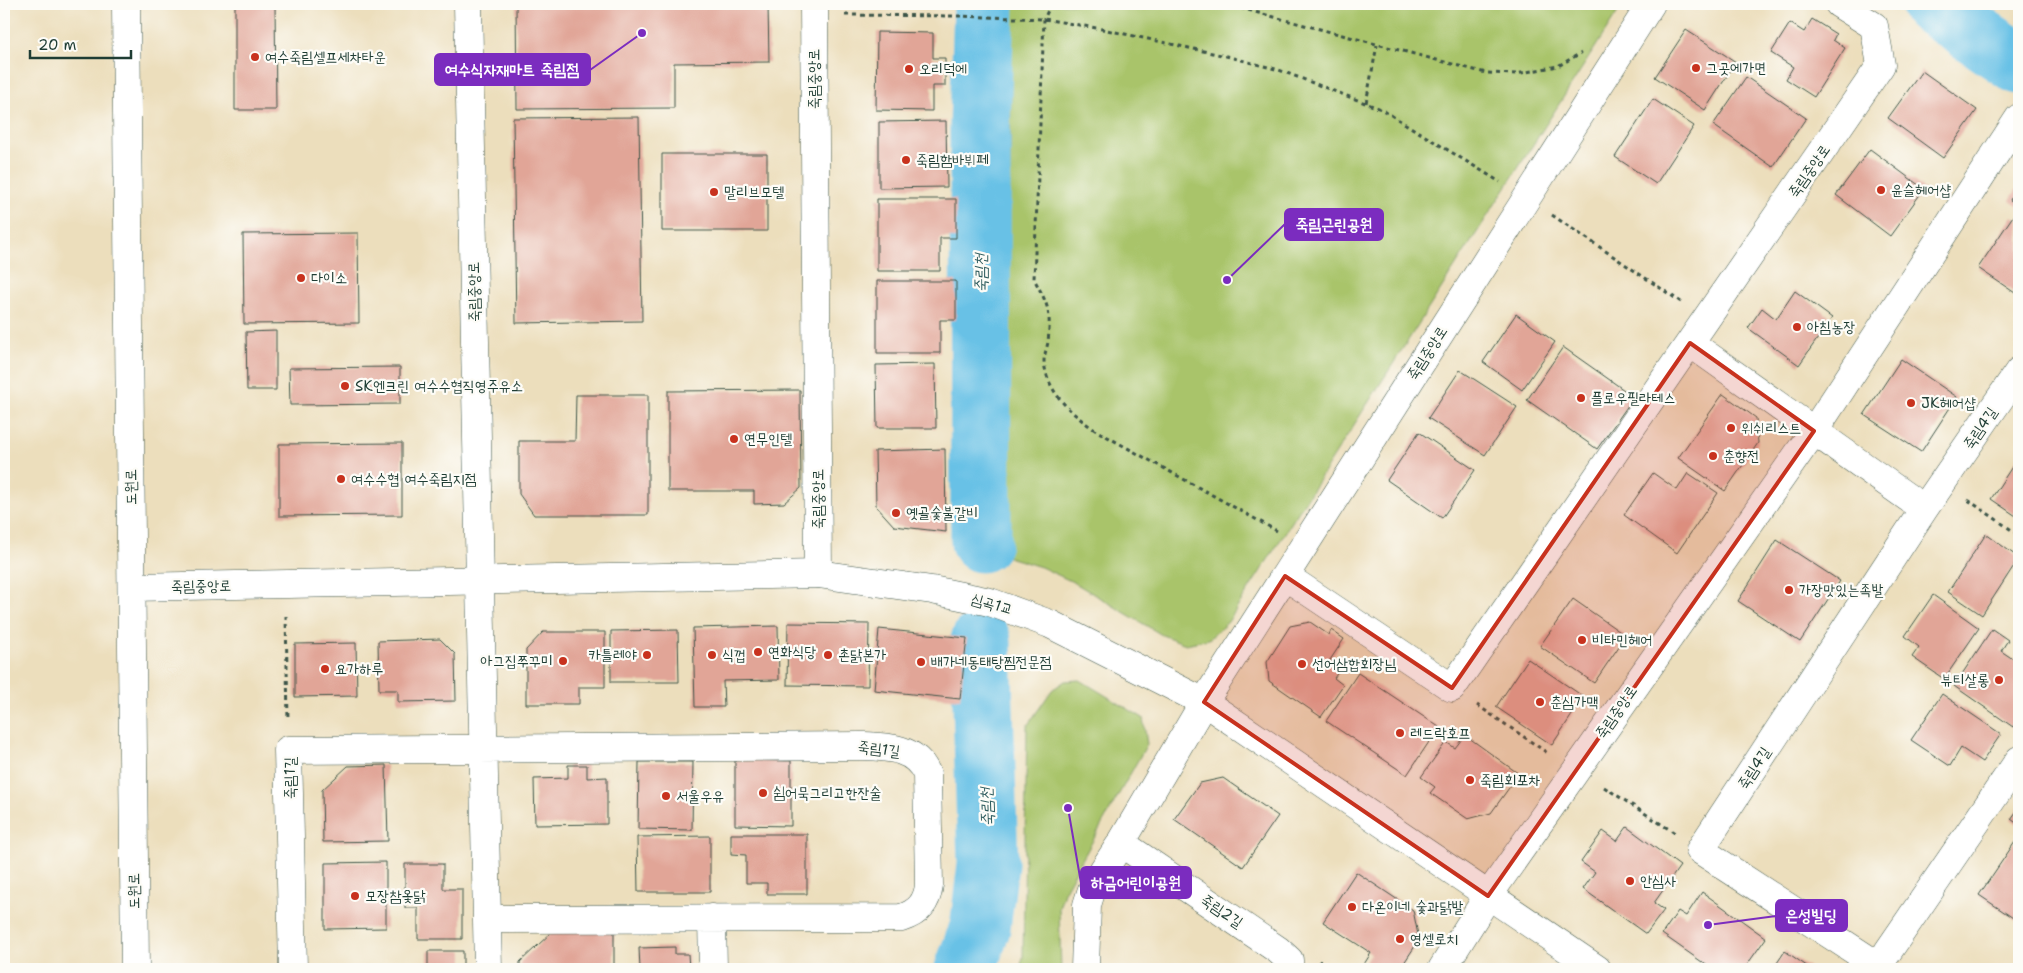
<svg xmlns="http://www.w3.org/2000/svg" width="2023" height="973" font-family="'Shantell Sans','Poor Story',sans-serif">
<rect width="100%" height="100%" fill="#fdfcf7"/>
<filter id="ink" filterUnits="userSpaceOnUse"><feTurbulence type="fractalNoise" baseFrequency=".02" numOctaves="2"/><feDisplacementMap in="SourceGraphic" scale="10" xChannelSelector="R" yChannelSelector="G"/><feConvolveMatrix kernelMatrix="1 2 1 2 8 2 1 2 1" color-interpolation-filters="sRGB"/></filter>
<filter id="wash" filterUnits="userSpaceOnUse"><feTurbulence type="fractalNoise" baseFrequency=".0096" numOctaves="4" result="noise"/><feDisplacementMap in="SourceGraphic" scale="20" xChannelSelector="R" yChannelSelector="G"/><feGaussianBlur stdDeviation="1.12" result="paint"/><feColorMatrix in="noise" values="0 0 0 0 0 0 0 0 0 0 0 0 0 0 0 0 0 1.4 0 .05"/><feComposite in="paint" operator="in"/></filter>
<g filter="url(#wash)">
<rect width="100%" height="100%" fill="#ecdebc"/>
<path fill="#a9c46b" stroke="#648050" d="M1012,4H1623L1228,622L1209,639L1186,644L1162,635L1075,583L1041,567L1005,556Z
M1080,680L1143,718L1147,744L1064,892L1059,908L1061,969H1020L1023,957L1027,726L1052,690L1065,681Z"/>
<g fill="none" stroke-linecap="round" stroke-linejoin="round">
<path stroke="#68c1e6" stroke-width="61" d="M1931,4L2019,64
M981,542L980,124L984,4
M965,969L980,928L988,864L981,641"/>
</g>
<g id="blocks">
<path fill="#e1a597" d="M235,4H275L276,110H235Z
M516,4H768L769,62L674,63V108L517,109Z
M1812,19L1836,34L1833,40L1845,48L1814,97L1786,79L1793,67L1771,53L1790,23L1804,32Z
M1686,30L1736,62L1705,110L1655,77Z
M877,32L933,33V58H945V86H932V111L876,110Z
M1922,71L1977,110L1943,158L1888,118Z
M1746,77L1806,118L1773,167L1713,125Z
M1653,99L1694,126L1656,184L1615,157Z
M639,117L642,321L516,323L513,118Z
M946,121L947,187L879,188V122Z
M1870,149L1924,189L1890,236L1836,195Z
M662,154H767V231H662Z
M2019,186V206L2010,200Z
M877,199H956V238H940V271H877Z
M2013,216L2019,220V293L2018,295L1978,268Z
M358,233L359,323L244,324L243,234Z
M877,281H956V320H940V353H877Z
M1795,291L1832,318L1799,365L1748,328L1762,308L1776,319Z
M1516,314L1555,342L1522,390L1483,362Z
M276,331V390H247L246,332Z
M1563,347L1634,397L1597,449L1527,400Z
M1901,359L1957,397L1921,452L1864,415Z
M935,364L936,428H877L876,365Z
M400,367V404L290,405L289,368Z
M1460,370L1517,407L1485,455L1428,418Z
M800,390L801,488L784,503L754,504V491H668V391Z
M1723,394L1756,418L1758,443L1725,491L1678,458Z
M576,395H648V515H534L519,494V441H575Z
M1419,432L1475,470L1442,518L1387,480Z
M402,443V515L279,516V444Z
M945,449L946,532L894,526L876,506L875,451Z
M2019,456V518L1991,499Z
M1653,473L1677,490L1688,473L1718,493L1677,553L1624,515Z
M1986,534L2019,558L1982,615L1948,592Z
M1777,540L1840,581L1800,642L1738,601Z
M1933,595L1979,628L1944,679L1912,657L1919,647L1905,636Z
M1573,599L1626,636L1594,683L1540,646Z
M1310,622L1329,635L1331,630L1344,639L1330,660L1341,668L1334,678L1343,685L1321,717L1269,681L1267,662L1290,626Z
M788,623L869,624L868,686L787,685Z
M778,626L779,680L723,681L724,707H695L693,628Z
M879,629L967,638L960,699L874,690Z
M1992,629L2008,640L2001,651L2019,663V717L2013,727L1954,686Z
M678,630L679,682H611V631Z
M543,632H605V687H579V704H526V650Z
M440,639L455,654L456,701L398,702V690H379L378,641Z
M356,643L357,696L295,697V644Z
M1528,659L1584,697L1552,745L1496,707Z
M1358,673L1439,727L1407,775L1326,721Z
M1942,694L2001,734L1982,762L1961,748L1950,766L1911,740Z
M1465,735L1519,774L1491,813L1468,819L1430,793L1435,787L1421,777L1446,742L1455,748Z
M735,760L791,761V826L735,825Z
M639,762H693L692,830L638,829Z
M386,765L388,841L323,842L322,790L348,766Z
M568,765H587V778L607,777V824L535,825L534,779L568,778Z
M1223,778L1278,816L1243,867L1174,819L1200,783Z
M2019,808V825L2011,819Z
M1627,827L1680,866L1654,903L1664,910L1646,934L1583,889L1595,872L1581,862L1603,831L1617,841Z
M731,834H807V894H767V883H746V855L731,854Z
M710,836V892H638L637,837Z
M2015,842L2019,845V922L1979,895Z
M386,862V928L325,929V863Z
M405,864H443V889H462V939H418V908H405Z
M1356,872L1413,910L1419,940L1400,969H1361L1371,953L1323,922Z
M1702,892L1766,938L1744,969H1712L1662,934L1678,911L1686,916Z
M553,931H614V969H520V962Z
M675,947V954H688L689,969H640L639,948Z
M428,951H463V969H428Z
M1785,951L1811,969H1773Z"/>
</g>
</g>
<g filter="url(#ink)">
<use href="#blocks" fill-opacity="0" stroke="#3e5548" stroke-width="1"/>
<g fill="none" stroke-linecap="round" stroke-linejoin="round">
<g stroke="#3e5548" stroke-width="29">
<path id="minor" d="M468,4L488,969
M814,4L818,574
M1690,343L1924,509
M1285,576L1452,688L1881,65L1874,26L1839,4
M1121,843L1278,950L1289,960V969
M712,918L713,969
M1878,966L2019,760
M293,969L288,750L861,746C888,747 915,747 927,774L929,885C927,903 918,913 901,918L487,919
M1085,969L1087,905L1093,886L1121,843L1204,702L1651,4
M1883,969L1700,850L1924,509L2019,371"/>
</g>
<g stroke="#3e5548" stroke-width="29">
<path id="tertiary" d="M126,4L135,969
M132,587L818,574L932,590L990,602L1050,624L1204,702L1597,969
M1442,969L1488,896L1814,431L2019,118"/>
</g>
<path stroke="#3e5548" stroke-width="3" stroke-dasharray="4 4" stroke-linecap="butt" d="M1051,4L1044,19L1034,279C1049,306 1051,312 1048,342C1047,348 1044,355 1044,361C1047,393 1071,413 1095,430L1277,531
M1225,4L1486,73L1516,74L1558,66L1581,53
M845,15L958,16L1044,19L1102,29L1226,56L1279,70L1381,109L1500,182
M1366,103L1377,45
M1552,215L1681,302
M1968,500L2019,535
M286,616L288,720
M1477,705L1549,754
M1604,787L1675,833
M1319,961L1334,969"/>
<use href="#minor" stroke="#fff" stroke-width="28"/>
<use href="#tertiary" stroke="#fff" stroke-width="28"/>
</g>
</g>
<path fill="#c8321e" fill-opacity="0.2" stroke="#c8321e" stroke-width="4" stroke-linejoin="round" d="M1690,343L1814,431L1488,896L1204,702L1285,576L1452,688Z"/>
<g fill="#c8321e" stroke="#fdfcf7" stroke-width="2">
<circle cx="255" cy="57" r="5"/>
<circle cx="1696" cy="68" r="5"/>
<circle cx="909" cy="69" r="5"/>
<circle cx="906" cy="160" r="5"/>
<circle cx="1881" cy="190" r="5"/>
<circle cx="714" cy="192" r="5"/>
<circle cx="301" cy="278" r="5"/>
<circle cx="1797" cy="327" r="5"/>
<circle cx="345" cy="386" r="5"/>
<circle cx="1581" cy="398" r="5"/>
<circle cx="1911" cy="403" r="5"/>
<circle cx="1731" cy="428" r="5"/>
<circle cx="734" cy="439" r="5"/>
<circle cx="1713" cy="456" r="5"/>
<circle cx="341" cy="479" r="5"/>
<circle cx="896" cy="513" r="5"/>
<circle cx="1789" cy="590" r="5"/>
<circle cx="1582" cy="640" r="5"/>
<circle cx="758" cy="652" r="5"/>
<circle cx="647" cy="655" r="5"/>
<circle cx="712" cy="655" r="5"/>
<circle cx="828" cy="655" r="5"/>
<circle cx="563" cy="661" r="5"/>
<circle cx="921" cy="662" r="5"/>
<circle cx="1302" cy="664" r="5"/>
<circle cx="325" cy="669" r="5"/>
<circle cx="1999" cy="680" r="5"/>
<circle cx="1540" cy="702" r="5"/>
<circle cx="1400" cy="733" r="5"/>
<circle cx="1470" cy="780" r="5"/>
<circle cx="763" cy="793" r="5"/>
<circle cx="666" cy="796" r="5"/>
<circle cx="1630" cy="881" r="5"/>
<circle cx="355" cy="896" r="5"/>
<circle cx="1352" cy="907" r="5"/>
<circle cx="1400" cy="939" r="5"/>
</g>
<g text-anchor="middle" stroke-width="4.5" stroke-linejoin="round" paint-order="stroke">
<g font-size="15" fill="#1f3d34" stroke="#fdfcf7" text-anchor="start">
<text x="265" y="62">여수죽림셀프세차타운</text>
<text x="1706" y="73">그곳에가면</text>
<text x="919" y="74">오리덕에</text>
<text x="916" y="165">죽림함바뷔페</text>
<text x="1891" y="195">윤슬헤어샵</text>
<text x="724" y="197">말리브모텔</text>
<text x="311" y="283">다이소</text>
<text x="1807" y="332">아침농장</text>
<text x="355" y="391">SK엔크린 여수수협직영주유소</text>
<text x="1591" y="403">플로우필라테스</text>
<text x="1921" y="408">JK헤어샵</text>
<text x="1741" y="433">위쉬리스트</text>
<text x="744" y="444">연무인텔</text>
<text x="1723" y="461">춘향전</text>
<text x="351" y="484">여수수협 여수죽림지점</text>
<text x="906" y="518">옛골숯불갈비</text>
<text x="1799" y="595">가장맛있는족발</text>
<text x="1592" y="645">비타민헤어</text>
<text x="768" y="657">연화식당</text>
<text x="637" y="660" text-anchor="end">카틀레야</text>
<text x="722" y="660">식껍</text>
<text x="838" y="660">촌닭본가</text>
<text x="553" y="666" text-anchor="end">아그집쭈꾸미</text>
<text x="931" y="667">배가네동태탕찜전문점</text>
<text x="1312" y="669">선어삼합회장님</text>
<text x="335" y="674">요가하루</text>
<text x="1989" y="685" text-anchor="end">뷰티살롱</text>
<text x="1550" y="707">춘심가맥</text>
<text x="1410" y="738">레드락호프</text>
<text x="1480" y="785">죽림회포차</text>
<text x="773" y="798">쉼어묵그리고한잔술</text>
<text x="676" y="801">서울우유</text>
<text x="1640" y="886">안심사</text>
<text x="365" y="901">모장참옻닭</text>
<text x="1362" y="912">다온이네 숯과닭발</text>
<text x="1410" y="944">영셀로치</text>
</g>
<g font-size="15" fill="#1f3d34" stroke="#fdfcf7">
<text transform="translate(814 79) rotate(-90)" y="5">죽림중앙로</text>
<text transform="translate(1809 171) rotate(-55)" y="5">죽림중앙로</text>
<text transform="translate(474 292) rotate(-91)" y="5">죽림중앙로</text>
<text transform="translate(1427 353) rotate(-57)" y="5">죽림중앙로</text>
<text transform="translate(1980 428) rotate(-56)" y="5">죽림4길</text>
<text transform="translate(131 487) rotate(-91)" y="5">도원로</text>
<text transform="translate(818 499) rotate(-90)" y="5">죽림중앙로</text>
<text transform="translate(201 586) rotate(-1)" y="5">죽림중앙로</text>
<text transform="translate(992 604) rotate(16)" y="5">심곡1교</text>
<text transform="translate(1616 712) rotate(-55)" y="5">죽림중앙로</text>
<text transform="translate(879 749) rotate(7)" y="5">죽림1길</text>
<text transform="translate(1754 768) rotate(-57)" y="5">죽림4길</text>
<text transform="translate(290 778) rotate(-90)" y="5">죽림1길</text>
<text transform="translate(134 891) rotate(-91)" y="5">도원로</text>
<text transform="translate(1222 911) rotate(34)" y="5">죽림2길</text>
</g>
<g font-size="16" font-style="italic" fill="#315e60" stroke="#fdfcf7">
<text transform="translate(980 273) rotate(-90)" y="6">죽림천</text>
<text transform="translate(986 807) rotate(-92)" y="6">죽림천</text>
</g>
</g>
<path fill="none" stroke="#7b2cbf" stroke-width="2" d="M642 33L590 70M1227 280L1285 224M1068 808L1081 883M1708 925L1776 916"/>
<g fill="#7b2cbf" stroke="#fdfcf7" stroke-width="2">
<circle cx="642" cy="33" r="5"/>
<circle cx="1227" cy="280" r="5"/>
<circle cx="1068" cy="808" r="5"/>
<circle cx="1708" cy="925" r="5"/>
</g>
<g fill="#7b2cbf" stroke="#7b2cbf" stroke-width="2">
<rect x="435" y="54" width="155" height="31" rx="5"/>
<rect x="1285" y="209" width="98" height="31" rx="5"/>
<rect x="1081" y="867" width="110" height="31" rx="5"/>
<rect x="1776" y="900" width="71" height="31" rx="5"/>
</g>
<g font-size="16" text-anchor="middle" font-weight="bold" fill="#fff">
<text x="512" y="75">여수식자재마트 죽림점</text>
<text x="1334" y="230">죽림근린공원</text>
<text x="1136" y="888">하금어린이공원</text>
<text x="1811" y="921">은성빌딩</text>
</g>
<rect width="2023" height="973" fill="none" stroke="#fdfcf7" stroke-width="20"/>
<path d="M30 50v8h101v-8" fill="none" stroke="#1f3d34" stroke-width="2.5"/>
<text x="38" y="50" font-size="15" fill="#1f3d34" stroke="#fdfcf7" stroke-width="4" paint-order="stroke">20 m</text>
</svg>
